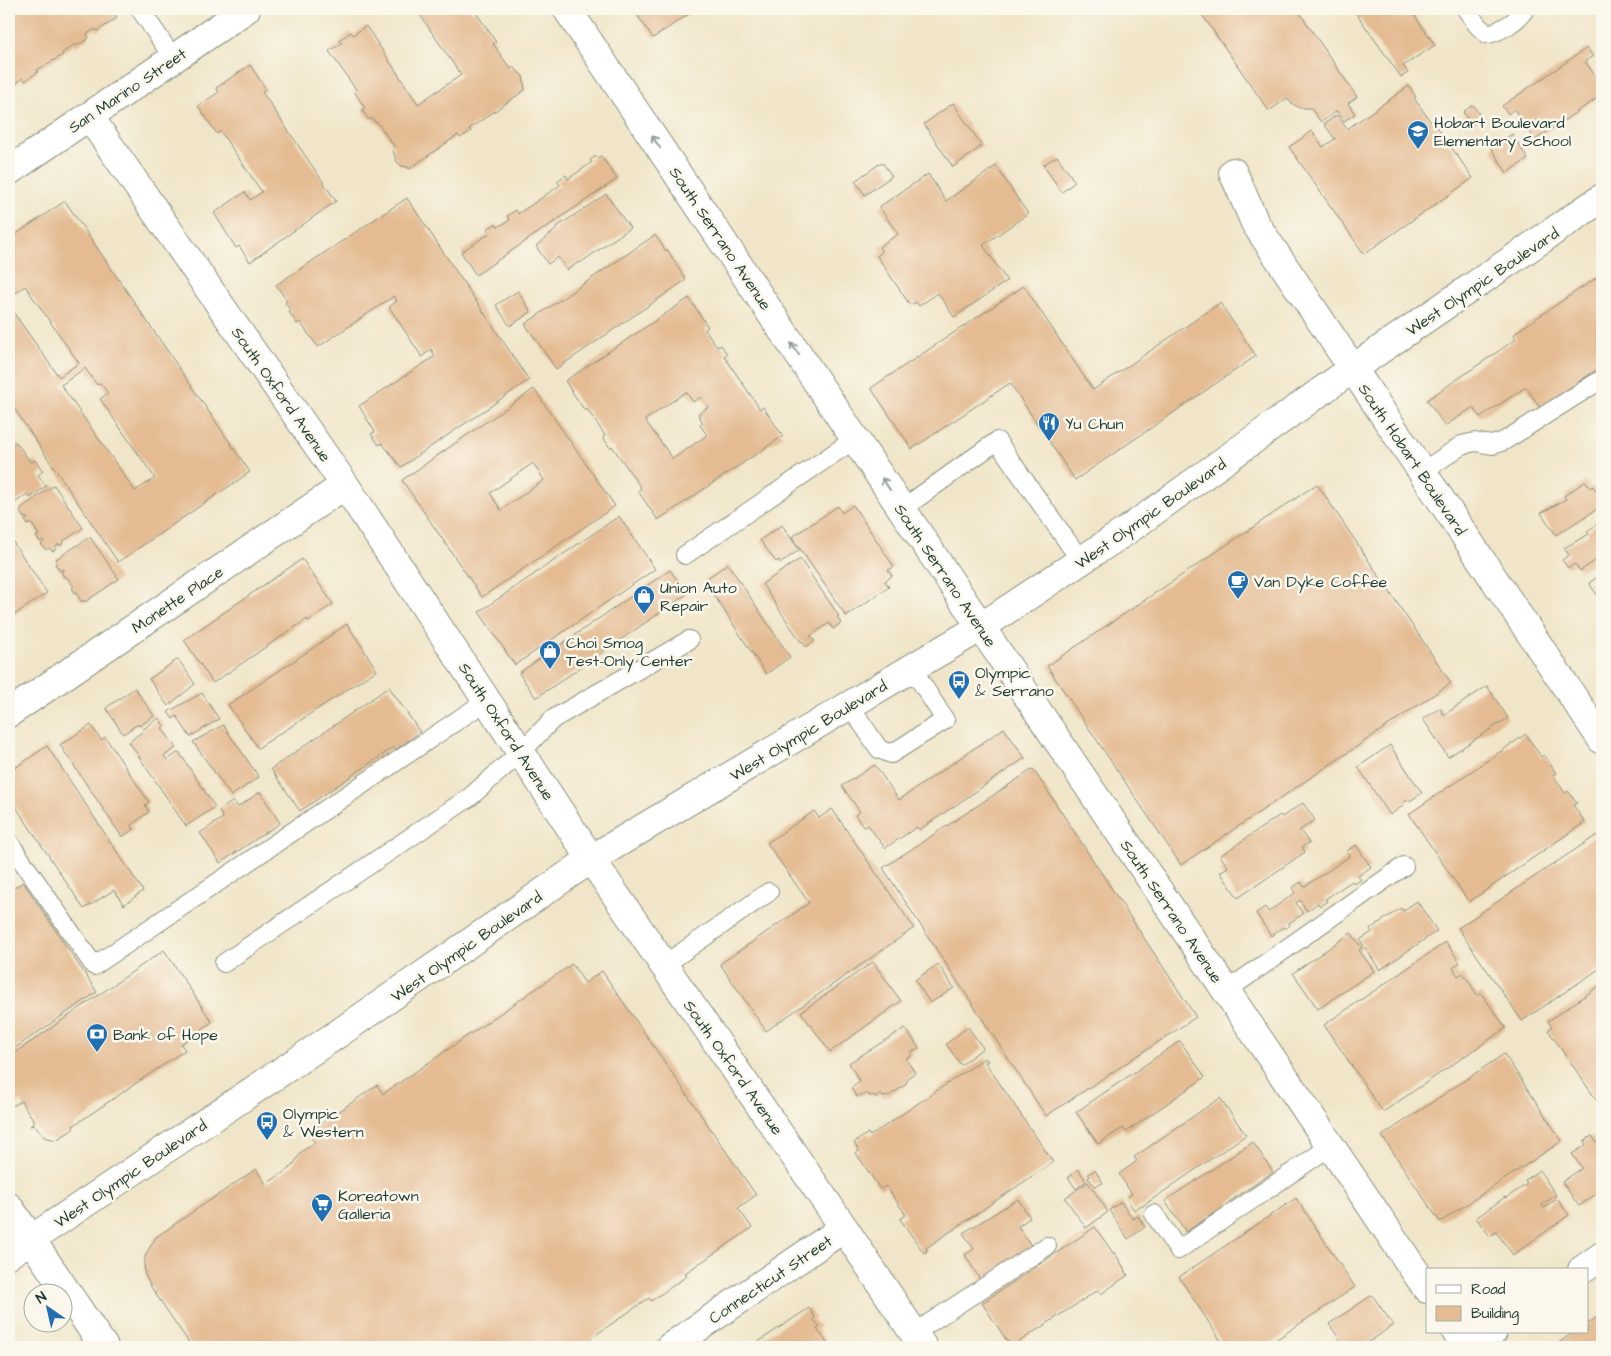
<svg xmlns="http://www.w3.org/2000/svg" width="1611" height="1356" font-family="'Architects Daughter',sans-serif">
<rect width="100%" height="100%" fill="#fbf7ec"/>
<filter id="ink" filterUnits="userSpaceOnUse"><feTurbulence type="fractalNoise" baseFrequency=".02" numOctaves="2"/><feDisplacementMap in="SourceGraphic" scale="10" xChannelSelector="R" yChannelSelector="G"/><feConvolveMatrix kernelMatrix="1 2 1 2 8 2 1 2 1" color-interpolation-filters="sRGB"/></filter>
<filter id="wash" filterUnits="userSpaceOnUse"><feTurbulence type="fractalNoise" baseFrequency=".0096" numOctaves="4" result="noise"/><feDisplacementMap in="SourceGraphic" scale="20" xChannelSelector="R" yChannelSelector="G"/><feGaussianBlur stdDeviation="1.12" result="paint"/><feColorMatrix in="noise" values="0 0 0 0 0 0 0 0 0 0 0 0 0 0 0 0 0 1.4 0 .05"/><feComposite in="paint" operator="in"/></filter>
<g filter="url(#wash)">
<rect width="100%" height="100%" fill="#f0e5c8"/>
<g id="blocks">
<path fill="#e4bb92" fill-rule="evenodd" d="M9,9H111L117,18L97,31L95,29L87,34L89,38L76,46L75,44L62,53L63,55L37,70L38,72L25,81L23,78L9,89Z
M150,9H168L155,17Z
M416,9H470L473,13L475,11L496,42L493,44L510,68H514L523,76L525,90L469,129L471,131L460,138L458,135L409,169L408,167L402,166L397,162L393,151L394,146L377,122L375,123L372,118L369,120L362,110L365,108L355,93L357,91L329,51L342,43L339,40L351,32L353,35L366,26L418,104L461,75Z
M633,9H696L653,38Z
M1198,9H1297L1357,97L1348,103L1355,114L1344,121L1337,111L1321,122L1311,108H1300L1291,103L1287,98L1269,111Z
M1353,9H1410L1435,45L1403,66L1408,73L1401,77Z
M1587,48L1593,56L1585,61L1602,86V95L1535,140L1514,109L1508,114L1502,106Z
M250,65L266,89L262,92L336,201L250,262L239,246L236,248L214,213L245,192L250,200L262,192L220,131L217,134L198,106L219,92L216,88Z
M1409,86L1416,97L1414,98L1435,128L1437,127L1473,178L1364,254L1289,147L1312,131L1323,147L1335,139L1324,124L1337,115L1347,129Z
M953,103L982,146L953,167L924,124Z
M1473,105L1481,117L1471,124L1463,112Z
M1512,134L1528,159L1507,173L1491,148Z
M596,156L597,158L601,156L617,179L476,275L461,252L490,233L487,229L496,224L498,227L510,220L507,216L516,210L518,214L560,185L557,181L566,175L568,179L592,162L590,160Z
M1057,156L1075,182L1062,192L1043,165Z
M882,162L892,176L865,195L855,181Z
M996,166L1028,214L983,245L1007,281L954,317L938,293L919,306L916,302L910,305L877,256L882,252L879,247L898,234L879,207L928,174L946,201Z
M606,194L630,228L580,263L579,262L567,270L558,257L548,264L536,246L545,239V238L556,230L555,228Z
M407,198L529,380L401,467L382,443L379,445L371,434L375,432L359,406L435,356L431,349L422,357L389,307L397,301L394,296L318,347L300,322L297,324L289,312L291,311L285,303L287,301L276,285Z
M65,201L250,472L118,562L9,401V306L59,377L79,363L25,286L9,298V239ZM85,368L97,385L100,383L108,393L100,399L155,478L135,491L61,385Z
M655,235L666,251L667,249L686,280L556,369L525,324Z
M1602,274V366L1540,408L1526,387L1480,417L1473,407L1445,426L1427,400L1516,339L1514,336L1516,332Z
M1024,286L1093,390L1220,303L1256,356L1075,480L1010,383L912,449L871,388Z
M518,291L531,312L510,326L496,305Z
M689,298L708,327L705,329L717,347L721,345L727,354L724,356L760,409L763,407L783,436L658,520L638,491L641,488L612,446L610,448L603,437L605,435L587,409L585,411L565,381ZM686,392L693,402L701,397L708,407L698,414L703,423L700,425L707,435L673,459L645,420Z
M534,389L615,506L482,597L402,480ZM533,463L544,480L501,510L490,493Z
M16,442L31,463L35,460L43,471L38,475L46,486L30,498L27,494L11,506L9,503V446Z
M1586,481L1590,488L1593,486L1602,500V506L1556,535L1541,513L1566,499L1564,496Z
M1317,484L1451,683L1181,865L1047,666Z
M54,485L83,528L62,542L63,544L60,546L59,544L55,547L56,549L53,551L48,548L46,550L41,544L44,542L43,540L40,542L36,536L39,535L31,523L28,525L25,520L28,519L26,517L24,518L20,512L22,510L21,508Z
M853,505L894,567L888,570L892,576L885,581L889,587L846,616L792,537L838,506L842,513Z
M619,516L655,569L515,665L479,612Z
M1602,522V556L1580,571L1575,564L1568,568L1562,560L1569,555L1564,548L1589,534L1587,531Z
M782,525L799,550L781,563L779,560L776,562L760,540Z
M9,536L47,593L11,617L9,613Z
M90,537L119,579L85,602L84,600L82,602L77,595L79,594L77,592L75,593L72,588L74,587L66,576L64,577L61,572L64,570L63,569L60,571L55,564L58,562L56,559Z
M302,559L333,604L308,621L307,619L213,683L184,640Z
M800,559L839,616L837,617L841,623L833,629L829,623L810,636L815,641L806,647L802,641L801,642L762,584Z
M728,564L790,657L766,674L704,580Z
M670,570L687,594L536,698L519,673Z
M1602,574V602L1589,583Z
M347,624L377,670L258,748L228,705L322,642V641Z
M178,659L195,684L168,706L149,679Z
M1487,686L1508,718L1448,757L1423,719L1440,708L1444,715Z
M389,687L420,732L395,750L394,747L300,811L271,769Z
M135,688L154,716L139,726L138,724L123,734L106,708Z
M202,693L219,719L190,737L177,716L173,719L168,712Z
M159,718L164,726L162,728L176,748L164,756L167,760L179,752L215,807L186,826L129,742L143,731L142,730Z
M91,725L101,740L105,737L149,802L145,805L149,812L131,825L134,829L122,837L60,745Z
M223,725L259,777L231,796L193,742Z
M1004,728L1025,758L919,830L917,827L885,848L868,825L864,828L855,815L860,812L842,786L875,765L899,800Z
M1526,734L1541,757L1544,755L1556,773L1553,775L1565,793L1568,791L1577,803L1573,805L1585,822L1469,902L1409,814Z
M1390,745L1422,793L1410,801L1409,799L1403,803L1404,805L1390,815L1358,767Z
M47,746L143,891L124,905L114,890L84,909L12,801L9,803V772Z
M1033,769L1196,1017L1046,1116L883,868Z
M260,792L280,823L220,863L200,833L223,818L219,811L233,801L238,807Z
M1303,803L1315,820L1300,830L1309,843L1302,847L1305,852L1238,898L1220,872L1228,867L1220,856L1280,815L1282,817Z
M832,809L914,928L766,1031L720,964L809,903L767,843L814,811L819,818Z
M1597,835L1602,843V967L1522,1021L1458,928Z
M1356,845L1371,867L1358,876L1361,880L1354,884L1352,881L1325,899L1327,901L1320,906L1318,903L1307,911L1300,900L1296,903L1303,914L1289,923L1290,925L1285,929L1283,927L1271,936L1256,913L1265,907L1268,912L1295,893L1292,888L1301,882L1304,887L1350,856L1347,851Z
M23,882L97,992L9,1052V891Z
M1417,901L1437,931L1380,970L1360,940L1372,932L1370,929L1401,908L1403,911Z
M1351,933L1362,948L1359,950L1374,971L1318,1009L1293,973Z
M1446,942L1460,963L1453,968L1458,976L1463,973L1478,996L1481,993L1506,1028L1383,1112L1324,1025Z
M164,950L212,1022L181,1044L185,1050L73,1126L74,1128L71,1131L56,1140L44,1137L35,1125L30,1126L35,1122L21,1101L15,1105H11L9,1103V1057Z
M873,962L901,1001L830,1052L801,1012Z
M572,964L585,983L602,971L756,1195L738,1208L752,1228L685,1273L687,1276L651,1301L649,1298L578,1347H192L151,1287L145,1275L144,1265L146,1254L156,1237L256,1169L266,1184L286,1171L293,1165L302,1151L315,1143L308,1133L377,1085L383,1094Z
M938,964L954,988L930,1003L915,980Z
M1602,984V1108L1548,1030L1552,1027L1548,1021Z
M968,1027L983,1048L961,1065L946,1044Z
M905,1028L919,1048L911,1052L913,1054L906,1059L915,1073L907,1078L908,1080L905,1085L889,1096L883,1097L881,1094L875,1097L873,1095L869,1096L867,1093L862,1096L861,1094L857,1097L851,1088L860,1082L849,1063Z
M1180,1041L1205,1077L1126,1132L1123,1128L1098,1144L1076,1112Z
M1504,1054L1562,1141L1440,1222L1382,1136Z
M985,1058L988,1061L985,1062L1053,1162L926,1248L927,1251L924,1253L900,1219L906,1215L886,1186L880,1189L856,1153L859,1151L854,1143L868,1133L870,1136Z
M1220,1098L1246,1135L1141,1207L1140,1206L1134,1210L1126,1198L1132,1194L1119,1174L1137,1161L1134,1157Z
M1592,1136L1602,1150V1190L1579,1206L1562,1182L1582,1168L1572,1154L1586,1145L1584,1141Z
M1253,1142L1273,1172L1229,1202L1231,1205L1215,1216L1214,1213L1186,1232L1165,1201Z
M1078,1169L1086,1181L1076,1189L1068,1177Z
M1095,1170L1103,1183L1095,1186L1088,1178L1090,1176L1088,1174Z
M1539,1170L1556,1195L1542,1205L1544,1208L1557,1199L1569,1215L1513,1255L1496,1232L1490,1236L1476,1218L1505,1197L1506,1198L1527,1184L1525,1181Z
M1088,1182L1108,1212L1086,1228L1065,1198Z
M1296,1198L1355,1287L1265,1347H1225L1179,1277Z
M1018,1199L1030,1218L1018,1226L1032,1247L981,1281L965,1255L974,1249L963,1233Z
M1121,1202L1133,1219L1138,1216L1145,1227L1128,1239L1109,1210Z
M1095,1227L1113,1253H1115L1128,1275L1101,1294L1098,1290L1011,1347L982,1303Z
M1372,1295L1393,1325L1362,1347H1345L1329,1324Z
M809,1308L815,1317L813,1319L820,1327L817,1329L830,1347H757L760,1345L758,1342Z
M1602,1314V1347H1559L1557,1344L1574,1332H1587V1324Z"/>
</g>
</g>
<g filter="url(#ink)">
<use href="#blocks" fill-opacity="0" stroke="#88917e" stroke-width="1"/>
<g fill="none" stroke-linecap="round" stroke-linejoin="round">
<g stroke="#88917e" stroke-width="20">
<path id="service" d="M140,9L173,58
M1466,9L1478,26L1487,34C1500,32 1519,20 1525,9
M1422,472L1462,445L1475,442L1492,445L1504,441L1599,381
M902,509L997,441L1081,561
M685,555L855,439
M850,706L879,749L891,754L945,720L912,668
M9,842L94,966L486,701
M224,963L470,797L520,753L553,719L689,640
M664,965L769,892
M1226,991L1404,866
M1154,1214L1178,1250L1331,1146
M914,1333L1047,1246"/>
</g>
<g stroke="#88917e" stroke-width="30">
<path id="minor" d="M567,9L981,627L1427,1289
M89,116L345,485L591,859L844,1228L923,1347
M9,171L246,9
M1233,172L1255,223L1602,740
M9,713L345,485
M1456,1332L1467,1347
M670,1347L844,1228"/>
</g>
<g stroke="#88917e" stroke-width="30">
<path id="tertiary" d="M1582,1270L1602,1256
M1471,1347L1493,1332"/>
</g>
<g stroke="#88917e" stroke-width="30">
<path id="primary" d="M9,1207L104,1347
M9,1254L339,1033L591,859L981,627L1129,529L1352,369L1602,198"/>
</g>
<use href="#service" stroke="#fff" stroke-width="18"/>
<use href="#minor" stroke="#fff" stroke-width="28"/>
<use href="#tertiary" stroke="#fff" stroke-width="28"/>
<use href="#primary" stroke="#fff" stroke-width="28"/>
</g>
<defs><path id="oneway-shaft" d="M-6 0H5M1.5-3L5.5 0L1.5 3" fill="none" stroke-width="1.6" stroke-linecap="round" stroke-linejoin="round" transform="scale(1.25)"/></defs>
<g stroke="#8f9e9a">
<use href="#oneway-shaft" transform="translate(656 142) rotate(-124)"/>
<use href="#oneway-shaft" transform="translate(795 349) rotate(-124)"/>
<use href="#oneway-shaft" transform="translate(886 484) rotate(-124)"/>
</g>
</g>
<defs>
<g id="school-pin" transform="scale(1.125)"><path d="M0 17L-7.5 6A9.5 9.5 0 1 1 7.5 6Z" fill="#1f6fb2" stroke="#fbf7ec"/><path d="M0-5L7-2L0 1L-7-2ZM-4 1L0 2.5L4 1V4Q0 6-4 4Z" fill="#fff"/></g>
<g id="restaurant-pin" transform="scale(1.125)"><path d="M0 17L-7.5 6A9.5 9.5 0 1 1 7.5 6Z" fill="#1f6fb2" stroke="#fbf7ec"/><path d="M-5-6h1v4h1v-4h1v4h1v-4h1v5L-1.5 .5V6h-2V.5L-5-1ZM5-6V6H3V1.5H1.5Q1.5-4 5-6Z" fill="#fff"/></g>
<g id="cafe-pin" transform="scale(1.125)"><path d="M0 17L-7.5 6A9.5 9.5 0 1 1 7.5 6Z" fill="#1f6fb2" stroke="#fbf7ec"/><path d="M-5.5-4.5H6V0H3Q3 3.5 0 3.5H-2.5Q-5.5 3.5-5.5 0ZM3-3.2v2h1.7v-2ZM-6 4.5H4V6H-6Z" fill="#fff"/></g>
<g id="shop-pin" transform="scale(1.125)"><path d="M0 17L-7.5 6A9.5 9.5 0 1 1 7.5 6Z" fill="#1f6fb2" stroke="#fbf7ec"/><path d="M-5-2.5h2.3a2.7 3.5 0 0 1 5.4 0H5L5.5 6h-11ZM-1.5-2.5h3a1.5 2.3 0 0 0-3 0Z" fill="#fff"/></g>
<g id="bus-pin" transform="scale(1.125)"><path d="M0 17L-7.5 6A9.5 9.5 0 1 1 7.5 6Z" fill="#1f6fb2" stroke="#fbf7ec"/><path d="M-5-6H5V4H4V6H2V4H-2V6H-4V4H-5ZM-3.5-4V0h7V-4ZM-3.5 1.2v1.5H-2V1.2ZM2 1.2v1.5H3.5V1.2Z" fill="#fff"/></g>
<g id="bank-pin" transform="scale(1.125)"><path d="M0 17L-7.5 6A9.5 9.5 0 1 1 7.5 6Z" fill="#1f6fb2" stroke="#fbf7ec"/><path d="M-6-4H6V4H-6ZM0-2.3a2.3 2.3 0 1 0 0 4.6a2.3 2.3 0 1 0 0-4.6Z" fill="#fff"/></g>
<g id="supermarket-pin" transform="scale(1.125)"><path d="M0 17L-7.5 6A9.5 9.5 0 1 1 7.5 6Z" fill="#1f6fb2" stroke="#fbf7ec"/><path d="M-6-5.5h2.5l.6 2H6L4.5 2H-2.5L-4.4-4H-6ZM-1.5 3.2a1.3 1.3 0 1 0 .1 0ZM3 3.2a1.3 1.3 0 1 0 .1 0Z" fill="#fff"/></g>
</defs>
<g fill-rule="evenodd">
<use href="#school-pin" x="1418" y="131"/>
<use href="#restaurant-pin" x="1049" y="423"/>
<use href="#cafe-pin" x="1238" y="581"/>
<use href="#shop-pin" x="644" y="596"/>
<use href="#shop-pin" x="550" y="651"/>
<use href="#bus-pin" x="959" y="681"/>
<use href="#bank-pin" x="97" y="1034"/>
<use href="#bus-pin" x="267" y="1122"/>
<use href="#supermarket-pin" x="322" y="1204"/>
</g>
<g text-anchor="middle" stroke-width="5" stroke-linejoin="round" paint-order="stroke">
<g font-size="16" fill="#1f3d34" stroke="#fbf7ec">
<text transform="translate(127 90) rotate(-34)" y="6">San Marino Street</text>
<text transform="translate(721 238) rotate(56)" y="6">South Serrano Avenue</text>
<text transform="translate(1482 281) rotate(-34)" y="6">West Olympic Boulevard</text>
<text transform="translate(282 394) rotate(55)" y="6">South Oxford Avenue</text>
<text transform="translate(1413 459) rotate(56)" y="6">South Hobart Boulevard</text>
<text transform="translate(1150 513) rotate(-35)" y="6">West Olympic Boulevard</text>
<text transform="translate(946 575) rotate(56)" y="6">South Serrano Avenue</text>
<text transform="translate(177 599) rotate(-34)" y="6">Monette Place</text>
<text transform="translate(808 730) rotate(-31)" y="6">West Olympic Boulevard</text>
<text transform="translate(507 731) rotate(57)" y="6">South Oxford Avenue</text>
<text transform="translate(1172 911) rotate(56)" y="6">South Serrano Avenue</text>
<text transform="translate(466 946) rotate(-35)" y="6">West Olympic Boulevard</text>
<text transform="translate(734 1067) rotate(55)" y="6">South Oxford Avenue</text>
<text transform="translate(130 1173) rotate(-34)" y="6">West Olympic Boulevard</text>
<text transform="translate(770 1279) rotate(-34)" y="6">Connecticut Street</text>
</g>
<g font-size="16" fill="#1f3d34" stroke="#fbf7ec" text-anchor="start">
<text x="1434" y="128">Hobart Boulevard<tspan x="1434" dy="18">Elementary School</tspan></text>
<text x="1065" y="429">Yu Chun</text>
<text x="1254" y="587">Van Dyke Coffee</text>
<text x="660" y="593">Union Auto<tspan x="660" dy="18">Repair</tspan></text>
<text x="566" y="648">Choi Smog<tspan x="566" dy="18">Test-Only Center</tspan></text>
<text x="975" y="678">Olympic<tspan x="975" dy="18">&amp; Serrano</tspan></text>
<text x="113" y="1040">Bank of Hope</text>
<text x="283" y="1119">Olympic<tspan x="283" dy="18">&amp; Western</tspan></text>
<text x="338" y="1201">Koreatown<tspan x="338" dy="18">Galleria</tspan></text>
</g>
</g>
<rect width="1611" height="1356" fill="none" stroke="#fbf7ec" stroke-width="30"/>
<rect x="1426" y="1268" width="162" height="65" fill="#fbf7ec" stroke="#a3ada2"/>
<rect x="1436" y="1285" width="25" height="8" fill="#ffffff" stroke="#a3ada2"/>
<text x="1471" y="1294" font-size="15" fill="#1f3d34">Road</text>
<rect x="1436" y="1306" width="25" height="15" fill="#e4bb92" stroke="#a3ada2"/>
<text x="1471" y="1318" font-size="15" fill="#1f3d34">Building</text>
<g transform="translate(48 1308) rotate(326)"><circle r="24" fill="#fbf7ec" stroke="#a3ada2"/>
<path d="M0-4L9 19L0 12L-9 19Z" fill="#1f6fb2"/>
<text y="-8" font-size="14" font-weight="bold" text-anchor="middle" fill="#1f3d34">N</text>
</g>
</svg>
